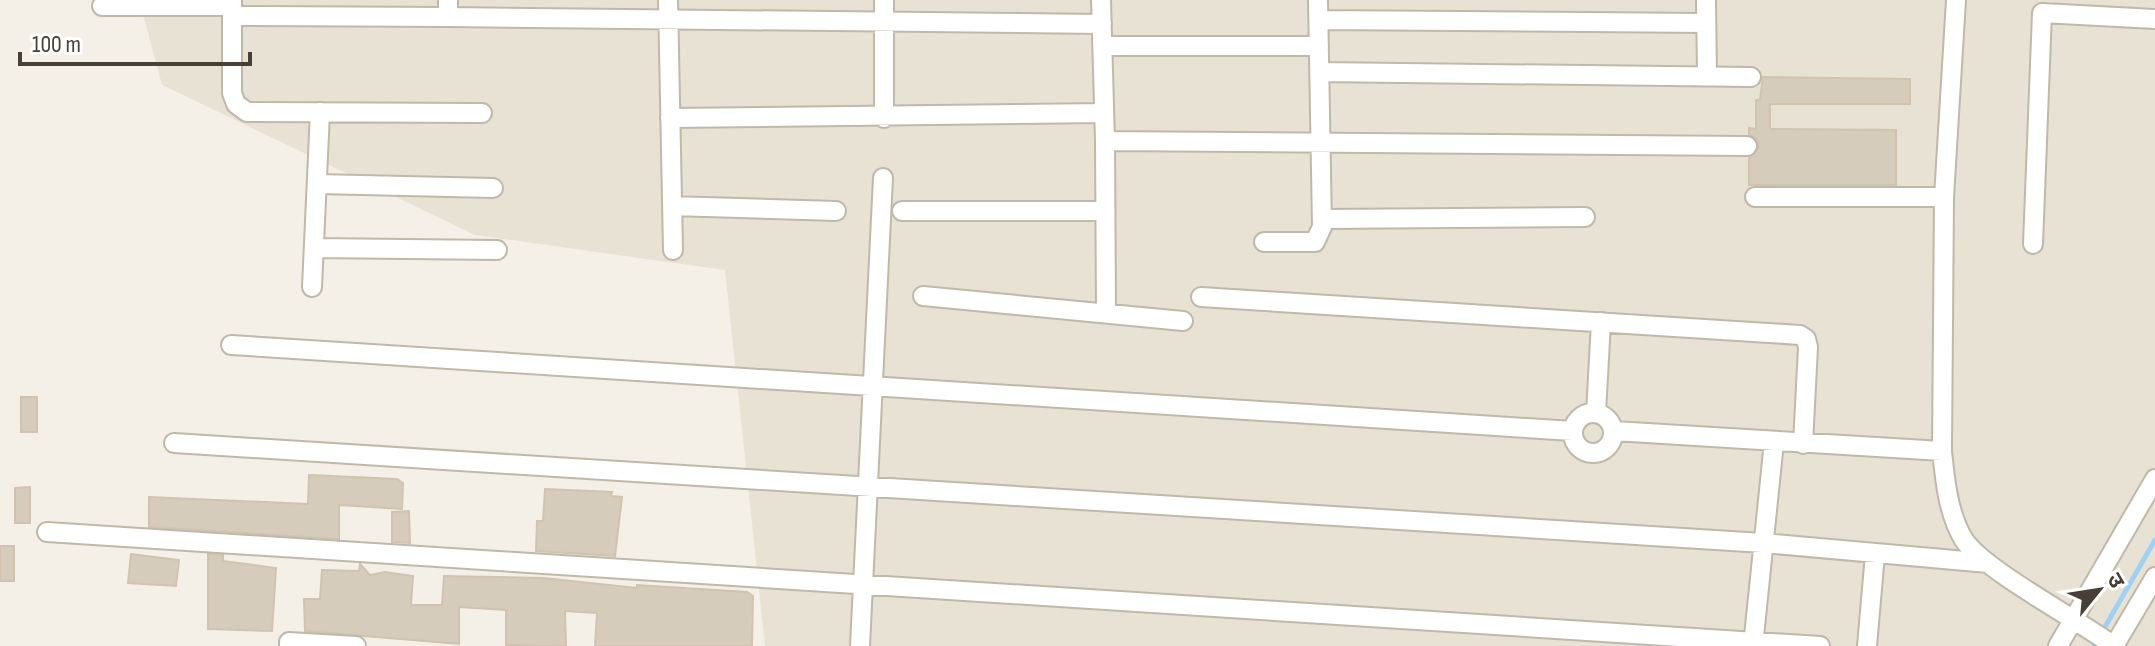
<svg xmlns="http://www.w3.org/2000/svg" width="2155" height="646" font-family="'Sofia Sans Condensed','Noto Sans Devanagari',sans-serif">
<rect width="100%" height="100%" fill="#f4f0e7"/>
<path fill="#e8e2d5" d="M139,0H2155V646H765L725,270L475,235L162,85Z"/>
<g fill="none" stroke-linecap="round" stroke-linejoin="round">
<path stroke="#a1d1f2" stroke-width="5" d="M2094,646L2155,540"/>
</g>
<path fill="#d6ccbc" stroke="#d1c3af" stroke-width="2" d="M1763,77L1910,79V104H1770V129L1896,130V185H1749V158L1759,147L1757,139L1749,134V128L1756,129V100H1760Z
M21,397H37V432H21Z
M309,475L397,479L403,483L402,509L339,505V539L149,527V497L308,504Z
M30,487V523H15V488Z
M545,489L612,492L611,496L622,497L615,556L536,551L537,521H543Z
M409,511L410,543L392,542V512Z
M0,546H14V581H0Z
M131,554L179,560L176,586L128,583Z
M208,554L223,555V561L276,568L272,631L208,629Z
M360,564L370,575L385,572L413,576L411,605H442L444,576L543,578L637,588V585L747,592L753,596L752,646H595L597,613L565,611L566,646L506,645V610L459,607V644L305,631L304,599H320L322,570L359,571Z"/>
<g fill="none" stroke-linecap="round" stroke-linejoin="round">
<g stroke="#c0b8a9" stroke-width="22">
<path id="minor" d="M232,0V16L448,17
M448,0V17L1102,24
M668,0L673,250
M1101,0L1105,141L1747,146
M1706,0L1707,76
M1956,0L1944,197L1942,451C1945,480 1948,514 1964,540C1984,570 2080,621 2114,646
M102,6H232
M232,16V93L236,104L247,112L482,113
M1319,20L1706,23
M1103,46H1319
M1320,72L1751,77
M670,118L1104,113
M884,118V0
M1105,141L1106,313
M317,184L493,188
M1755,197H1944
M672,206L836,211
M902,211H1105
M1322,219L1585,217
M1264,242H1315L1322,227L1318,0
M2033,244L2042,13L2155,19
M314,248L497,250
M312,287L320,112
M923,296L1183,321
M1201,297L1800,335L1806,339L1808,347L1803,444
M231,345L1573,431
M1573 433a20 20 0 1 1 40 0a20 20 0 1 1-40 0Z
M1596,413L1601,322
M1614,431L1942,451
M174,443L1763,543L1988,563
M47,532L1820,646
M289,646V642L356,646
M860,646L883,178
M1753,646L1774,442
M1867,646L1875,554
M2058,646L2155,479
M2114,646L2155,577"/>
</g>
<use href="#minor" stroke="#fff" stroke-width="18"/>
</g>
<g transform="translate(2099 590) rotate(60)" stroke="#ffffff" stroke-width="6" paint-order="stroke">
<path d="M0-6L14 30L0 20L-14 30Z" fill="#474036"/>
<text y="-12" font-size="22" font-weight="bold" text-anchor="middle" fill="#474036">उ</text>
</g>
<path d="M20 52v12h230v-12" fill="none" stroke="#474036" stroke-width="4"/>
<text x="32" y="52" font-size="24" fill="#474036" stroke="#ffffff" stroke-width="6" paint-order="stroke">100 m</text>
</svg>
